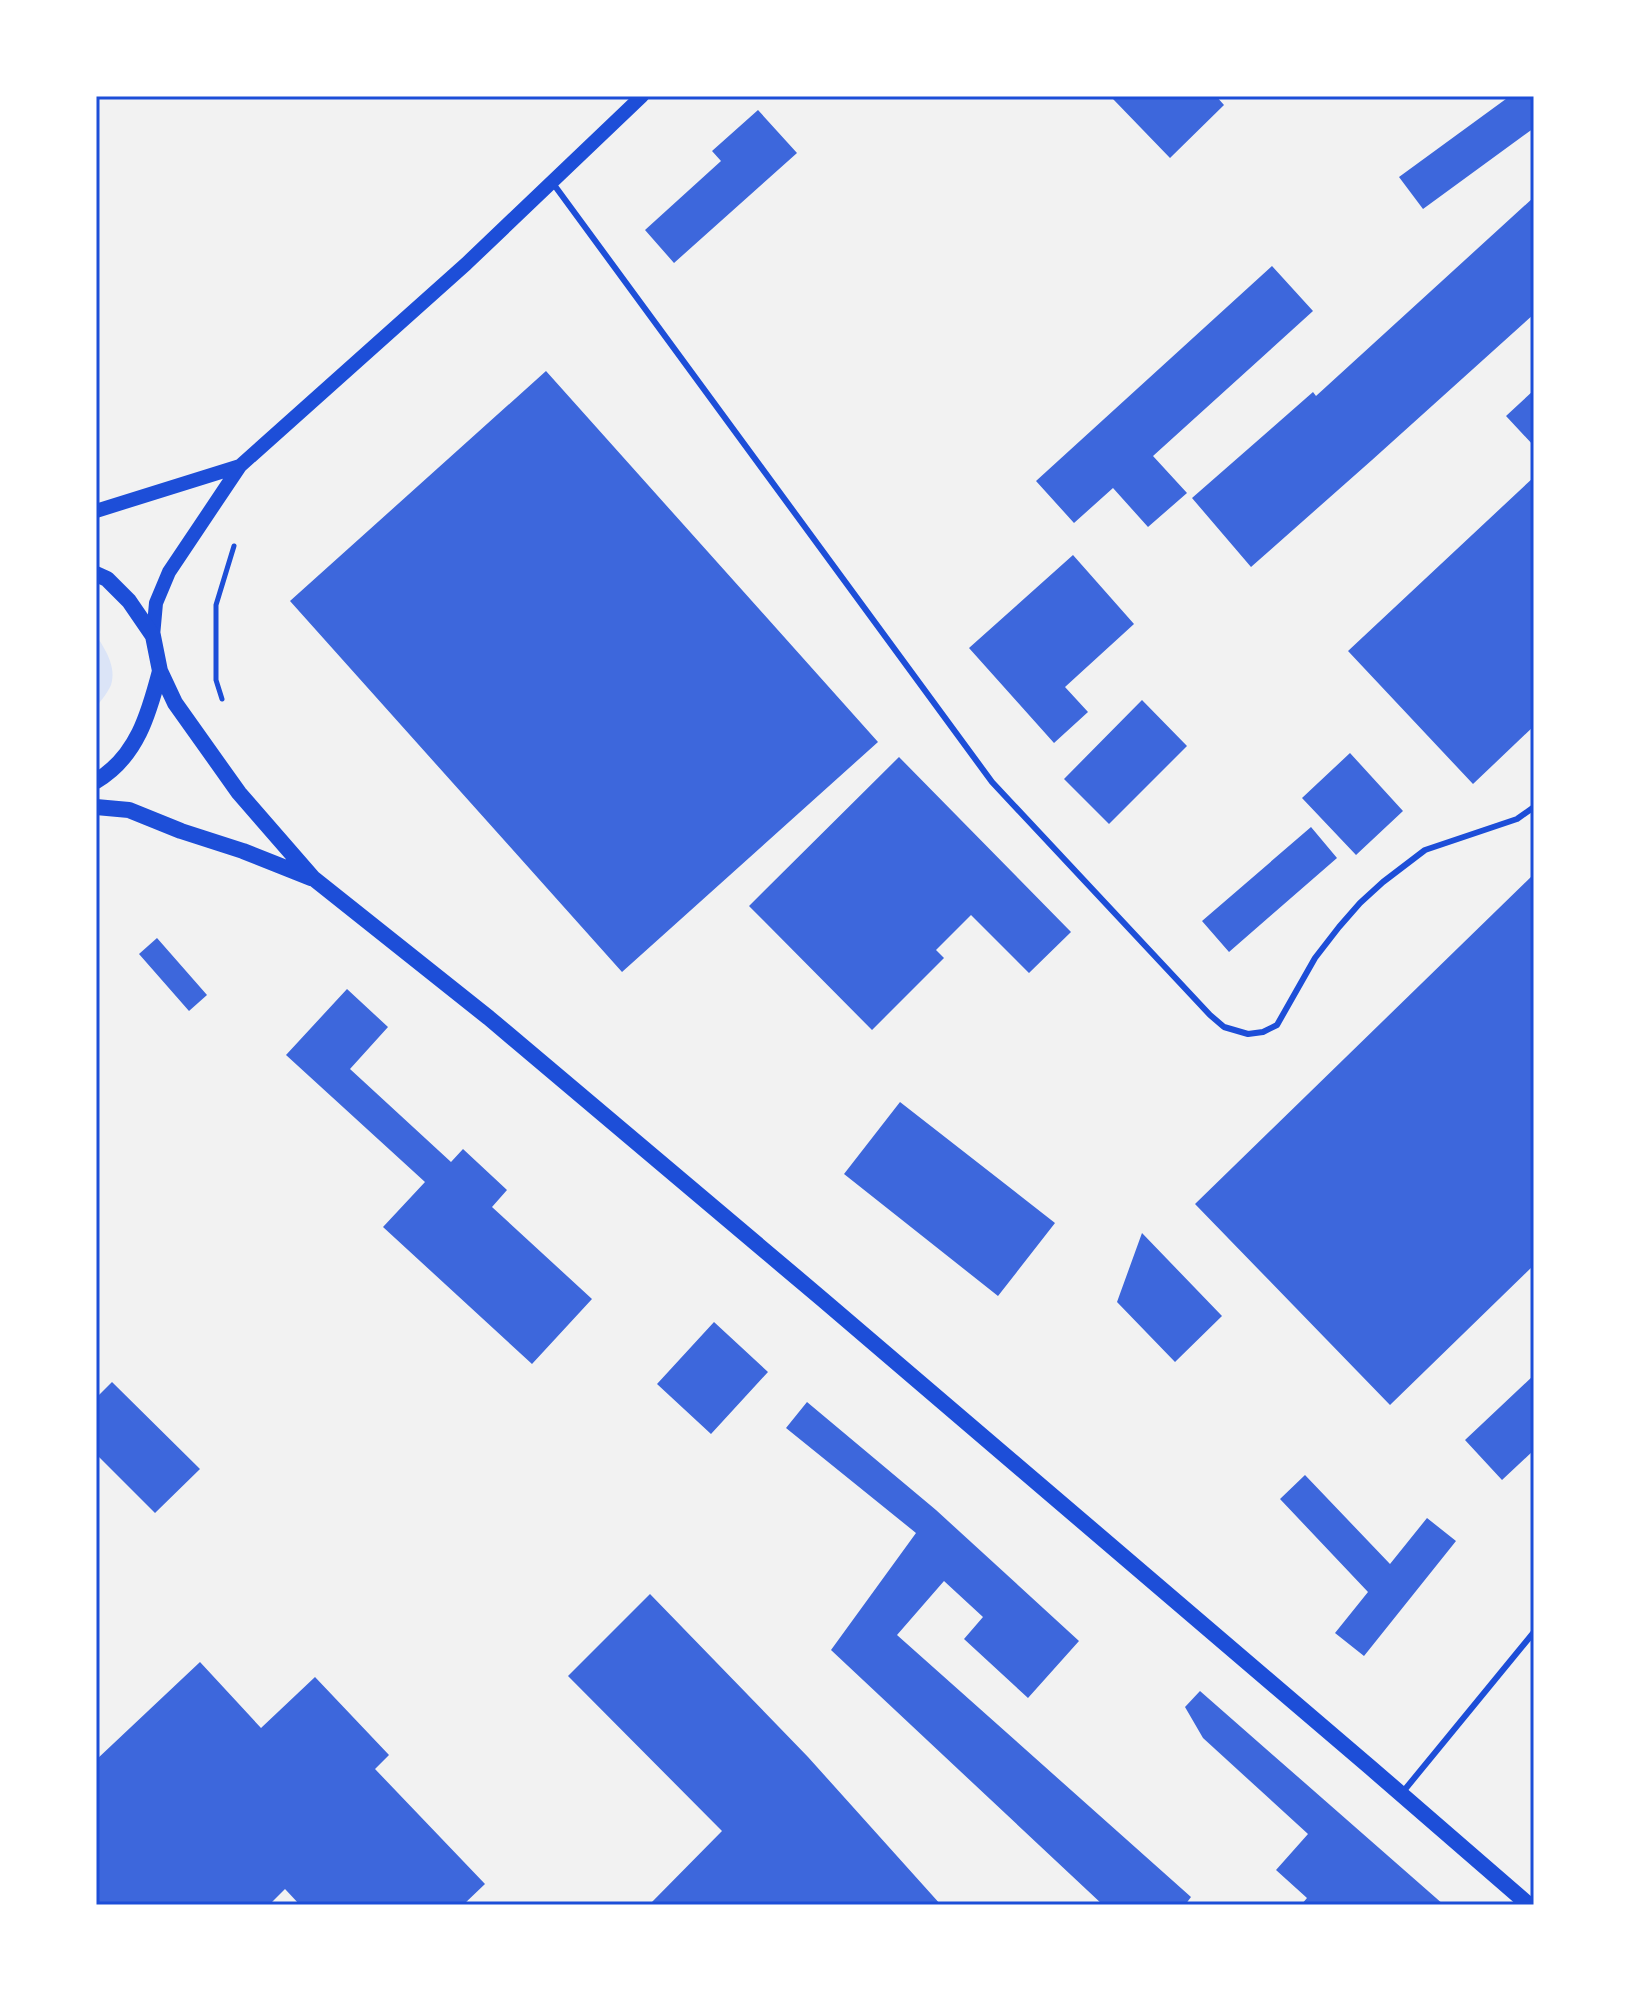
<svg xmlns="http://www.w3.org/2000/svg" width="1630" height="2001" font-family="'Source Serif 4',serif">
<rect width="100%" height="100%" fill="#f2f2f2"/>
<path fill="#dbe4f7" d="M96,635C105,649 117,667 111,685C108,692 101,701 96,707Z"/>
<path fill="#3d67dc" d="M1115,96H1216L1224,105L1170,158L1113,99Z
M1510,96H1534V116L1532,118L1534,121V128L1423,209L1399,177Z
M758,110L797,153L674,263L645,230L721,161L712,151Z
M1534,197V314L1372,460L1251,567L1192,498L1313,392L1316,396Z
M1272,266L1313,311L1153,456L1187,493L1148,527L1113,488L1074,523L1036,481Z
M546,371L878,742L622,972L290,601Z
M1534,390V446L1506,416Z
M1534,477V726L1473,784L1348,651Z
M1073,555L1134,624L1065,687L1088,712L1054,743L969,648Z
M1142,700L1187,746L1109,824L1064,779Z
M1350,753L1403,811L1356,855L1302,798Z
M899,757L1071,932L1029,973L971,915L936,950L944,958L872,1030L749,906Z
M1311,827L1337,858L1229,952L1202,921Z
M1534,874V1265L1390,1405L1195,1204Z
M157,938L207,995L189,1011L139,954Z
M347,989L388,1027L350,1069L451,1162L463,1149L507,1190L492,1207L592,1299L532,1364L383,1227L425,1182L286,1055Z
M900,1102L1055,1223L998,1296L844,1174Z
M1142,1233L1222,1316L1175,1362L1117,1302Z
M714,1322L768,1372L711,1434L657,1384Z
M1534,1375V1450L1502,1480L1465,1440Z
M112,1382L200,1469L155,1513L96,1454V1398Z
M807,1402L936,1510L1079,1641L1028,1698L964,1639L983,1617L944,1581L897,1635L1191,1897L1185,1905H1103L831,1650L916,1533L786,1428Z
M1305,1475L1390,1564L1427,1518L1456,1541L1364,1656L1335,1633L1368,1592L1280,1499Z
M650,1594L808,1757L941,1905H649L722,1831L568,1676Z
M200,1662L261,1728L315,1677L389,1755L375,1769L485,1884L463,1905H300L285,1889L269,1905H96V1760Z
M1200,1691L1444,1905H1301L1307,1898L1276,1870L1308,1834L1203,1738L1185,1707Z"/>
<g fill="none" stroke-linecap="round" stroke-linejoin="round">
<path stroke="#1d4ed8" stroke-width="5" d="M222,699L216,680V605L234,546"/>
<path stroke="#1d4ed8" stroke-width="6" d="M552,182L992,782L1210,1015L1224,1027L1248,1034L1263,1032L1277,1025L1315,958L1339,927L1360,903L1383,882L1425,850L1517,819L1534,807
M1402,1793L1534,1632"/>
<path stroke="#1d4ed8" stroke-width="14" d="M96,511L240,466
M153,636L156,603L169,572L240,466L466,264L642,96"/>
<path stroke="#1d4ed8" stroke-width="16" d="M96,574L107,579L129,601L153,636L160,671L175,703L239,793L313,878L489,1018L822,1299L1371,1768L1529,1905
M96,781C137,757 149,713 160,671
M96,807L129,810L181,831L243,851L311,878"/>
</g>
<rect width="1630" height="2001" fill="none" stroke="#ffffff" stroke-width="196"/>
<rect x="98" y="98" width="1434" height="1805" fill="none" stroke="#1d4ed8" stroke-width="3"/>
</svg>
